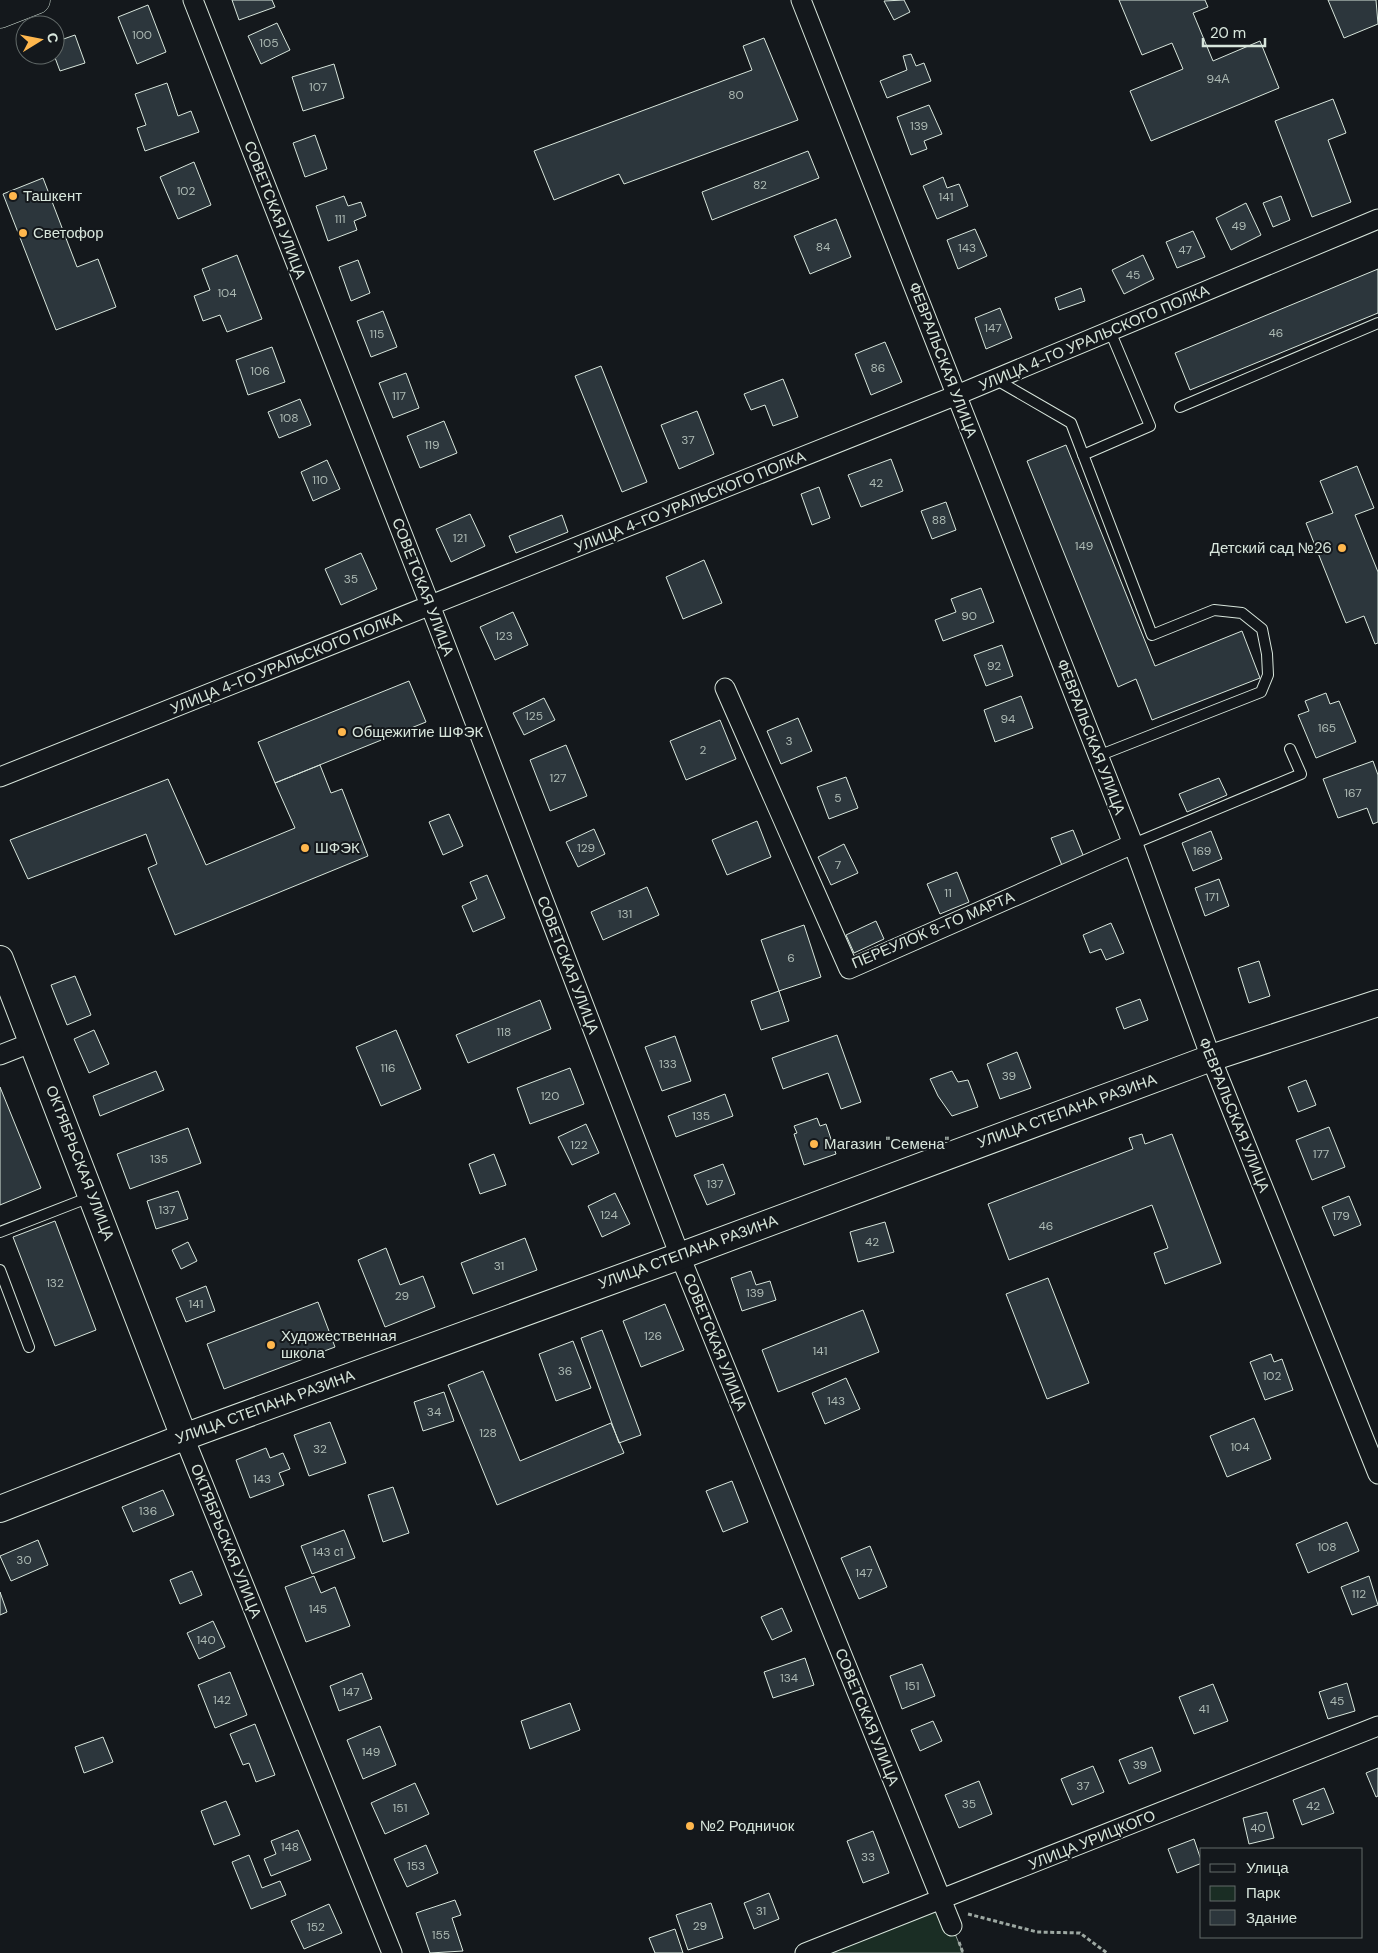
<svg xmlns="http://www.w3.org/2000/svg" width="1378" height="1953" font-family="'DM Sans',sans-serif">
<rect width="100%" height="100%" fill="#14181c"/>
<path fill="#1a2d24" stroke="#939e99" d="M941,1900L963,1953H805Z"/>
<path fill="#2c363c" stroke="#d8e6dc" d="M232,0H272L275,7L239,20Z
M904,0L910,12L894,20L884,1Z
M1119,0H1205L1208,7L1193,13L1213,61L1260,41L1279,88L1151,141L1130,91L1183,69L1172,43L1142,55Z
M1328,0H1376L1378,24L1344,38Z
M148,5L166,52L137,64L118,17Z
M277,23L290,50L261,64L248,36Z
M75,35L85,63L60,71L54,55L55,42Z
M764,38L798,120L624,184L619,174L554,200L534,151L752,70L743,46Z
M911,54L916,66L924,63L931,81L887,98L880,81L907,70L903,56Z
M334,64L344,98L303,111L292,77Z
M167,83L178,116L191,111L199,132L145,151L137,128L146,125L135,94Z
M1333,99L1346,133L1328,140L1351,202L1312,217L1275,121Z
M929,105L942,134L924,141L927,149L911,155L897,117Z
M315,135L327,169L305,177L293,143Z
M808,151L819,178L712,220L702,192Z
M194,162L211,205L178,219L160,177Z
M943,177L947,188L959,184L968,206L937,219L923,186Z
M43,178L77,267L98,259L116,307L56,330L3,194Z
M344,196L348,206L361,202L366,216L354,221L357,230L328,241L316,206Z
M1281,196L1290,220L1273,227L1263,203Z
M1246,203L1261,235L1231,250L1216,218Z
M836,219L851,257L810,274L794,236Z
M975,229L987,256L958,269L947,240Z
M1193,231L1205,257L1177,268L1166,242Z
M237,255L262,319L227,332L220,315L203,321L194,296L210,290L202,269Z
M1143,255L1154,279L1124,294L1112,270Z
M358,260L370,293L351,301L339,267Z
M1378,269V313L1190,390L1175,353Z
M1081,288L1085,301L1059,310L1055,298Z
M1000,308L1012,338L986,349L975,318Z
M383,311L397,347L371,357L357,321Z
M885,342L902,382L871,395L855,354Z
M272,347L285,382L248,395L236,360Z
M601,366L647,482L622,492L575,376Z
M406,373L419,408L393,418L379,383Z
M783,379L798,417L773,426L765,405L751,410L744,394Z
M300,399L311,425L279,438L268,412Z
M697,411L714,454L679,469L661,425Z
M444,421L457,453L420,468L407,436Z
M1066,445L1155,666L1242,631L1260,678L1152,720L1136,679L1118,687L1027,461Z
M891,459L903,491L861,507L848,475Z
M327,460L340,489L313,501L301,472Z
M1357,466L1374,508L1355,515L1378,572V643L1375,644L1364,616L1346,623L1306,523L1333,513L1320,481Z
M819,487L830,518L812,525L801,494Z
M946,502L956,530L932,539L921,511Z
M470,514L485,546L451,562L436,529Z
M562,515L568,532L516,553L509,536Z
M361,553L377,589L341,605L325,569Z
M704,560L722,603L683,619L666,577Z
M981,588L994,622L943,641L935,620L956,612L951,599Z
M513,612L528,645L495,660L480,627Z
M1002,645L1013,676L986,686L974,655Z
M409,681L426,722L275,783L258,742Z
M1326,693L1330,704L1339,701L1356,742L1316,758L1298,715L1309,711L1305,701Z
M1021,696L1033,728L995,742L984,710Z
M544,698L555,720L524,735L513,713Z
M798,718L812,751L781,764L767,731Z
M720,720L736,759L686,780L670,741Z
M566,745L587,796L550,811L530,760Z
M1373,761L1378,775V822L1373,824L1367,808L1338,818L1323,779Z
M320,765L331,793L342,789L368,856L175,935L148,868L157,864L146,834L28,879L10,840L168,779L206,865L295,828L275,783Z
M846,777L858,808L829,819L817,787Z
M1219,778L1227,795L1187,812L1179,794Z
M449,814L463,846L443,855L429,822Z
M757,821L771,857L727,875L712,840Z
M594,829L605,854L578,867L566,842Z
M1073,830L1085,860L1063,868L1051,838Z
M1211,831L1222,859L1193,871L1182,843Z
M844,844L858,873L831,885L818,857Z
M957,872L969,902L940,914L927,884Z
M487,875L505,918L473,932L462,906L477,899L470,882Z
M1219,879L1229,906L1205,916L1195,888Z
M647,887L659,915L603,940L591,912Z
M876,921L884,939L854,953L846,935Z
M1111,923L1124,953L1106,960L1101,949L1090,953L1083,935Z
M804,925L821,977L779,991L761,940Z
M1259,961L1270,996L1249,1003L1238,968Z
M75,976L91,1015L67,1025L51,985Z
M779,991L789,1021L761,1030L751,1001Z
M1140,999L1148,1020L1124,1029L1116,1008Z
M540,1000L551,1029L468,1063L456,1035Z
M94,1030L109,1064L89,1073L74,1039Z
M396,1030L421,1089L381,1106L356,1047Z
M837,1035L861,1102L841,1109L828,1073L783,1089L772,1058Z
M675,1036L691,1081L662,1091L645,1047Z
M1017,1052L1031,1088L1000,1099L987,1064Z
M570,1068L584,1104L530,1124L517,1088Z
M156,1071L164,1090L100,1116L93,1096Z
M952,1071L958,1082L968,1080L978,1107L952,1116L938,1096L930,1079Z
M1306,1080L1316,1105L1298,1112L1288,1087Z
M0,1087L41,1188L0,1205Z
M725,1094L733,1116L676,1137L668,1116Z
M817,1118L820,1126L826,1124L836,1154L804,1165L794,1134L797,1133L794,1126Z
M586,1124L599,1153L572,1165L558,1137Z
M1329,1127L1345,1167L1312,1180L1296,1140Z
M188,1128L201,1163L130,1189L117,1154Z
M1142,1134L1145,1144L1172,1134L1221,1263L1165,1284L1154,1253L1168,1248L1152,1205L1009,1260L988,1204L1133,1149L1129,1138Z
M494,1154L506,1185L480,1194L469,1164Z
M723,1164L735,1194L707,1205L694,1175Z
M178,1191L188,1219L156,1229L147,1201Z
M615,1193L630,1224L602,1237L588,1206Z
M1349,1196L1361,1225L1334,1236L1322,1207Z
M55,1221L96,1330L55,1346L13,1237Z
M885,1222L894,1252L858,1262L850,1232Z
M525,1238L537,1270L473,1294L461,1263Z
M188,1242L197,1261L181,1269L172,1250Z
M386,1248L400,1285L423,1276L435,1307L385,1327L358,1260Z
M751,1271L756,1285L770,1281L776,1300L742,1311L731,1278Z
M1048,1278L1089,1383L1047,1399L1006,1294Z
M206,1286L215,1311L186,1322L176,1298Z
M318,1302L335,1347L224,1389L207,1344Z
M665,1304L684,1350L641,1367L623,1321Z
M863,1310L879,1352L778,1392L762,1350Z
M602,1330L641,1435L619,1443L581,1338Z
M573,1341L591,1388L556,1401L539,1354Z
M1271,1354L1274,1362L1282,1359L1293,1390L1265,1400L1250,1362Z
M483,1371L520,1461L611,1423L624,1453L497,1505L448,1385Z
M846,1378L860,1409L825,1424L812,1393Z
M444,1392L454,1421L423,1431L414,1402Z
M1254,1418L1271,1459L1227,1477L1210,1436Z
M330,1422L346,1463L309,1476L294,1435Z
M266,1448L270,1458L283,1453L290,1469L279,1473L284,1485L250,1498L236,1460Z
M732,1481L748,1522L723,1532L706,1491Z
M393,1487L409,1533L383,1542L368,1495Z
M163,1490L174,1515L133,1532L122,1507Z
M1347,1522L1359,1551L1308,1573L1296,1544Z
M344,1530L355,1558L312,1574L301,1546Z
M38,1540L48,1565L11,1581L0,1556Z
M870,1546L887,1587L859,1599L841,1558Z
M192,1571L202,1595L180,1604L170,1580Z
M314,1576L321,1593L335,1587L350,1626L306,1642L285,1587Z
M1369,1576L1378,1605L1352,1615L1341,1587Z
M0,1592L7,1612L0,1615Z
M782,1608L792,1631L772,1640L761,1617Z
M213,1621L225,1647L199,1659L187,1633Z
M805,1658L814,1685L773,1698L764,1672Z
M922,1664L935,1696L902,1709L890,1676Z
M230,1672L247,1715L215,1728L198,1685Z
M362,1673L372,1699L339,1711L330,1686Z
M1347,1683L1355,1711L1328,1719L1319,1692Z
M1213,1684L1228,1721L1194,1734L1179,1697Z
M570,1703L580,1730L530,1749L521,1721Z
M933,1721L942,1741L920,1751L911,1730Z
M255,1724L275,1775L256,1782L249,1763L243,1765L230,1734Z
M380,1726L396,1765L363,1779L347,1740Z
M103,1737L113,1762L84,1773L75,1747Z
M1152,1747L1161,1771L1129,1784L1119,1760Z
M1093,1766L1104,1792L1072,1805L1061,1779Z
M1378,1768V1796L1376,1797L1366,1773Z
M979,1781L992,1814L959,1828L945,1795Z
M415,1783L429,1814L385,1834L371,1803Z
M1324,1788L1334,1813L1302,1825L1293,1800Z
M226,1801L240,1835L214,1845L201,1811Z
M1267,1812L1274,1838L1249,1844L1243,1818Z
M298,1830L311,1860L271,1876L264,1859L276,1854L271,1841Z
M873,1831L889,1873L863,1883L847,1841Z
M1194,1839L1202,1863L1177,1873L1168,1849Z
M426,1845L438,1873L407,1887L394,1859Z
M249,1855L262,1888L280,1881L286,1895L251,1909L232,1862Z
M769,1893L779,1919L754,1929L744,1903Z
M455,1900L461,1915L452,1918L463,1951L430,1953L416,1913Z
M711,1903L723,1938L688,1950L676,1915Z
M329,1904L342,1933L304,1949L291,1921Z
M675,1929L683,1953H655L649,1938Z"/>
<g fill="none" stroke-linecap="round" stroke-linejoin="round">
<g stroke="#d8e6dc" stroke-width="12">
<path id="lane" d="M995,379L1071,423L1152,635L1214,610L1242,613L1262,629L1267,654L1268,675L1261,692L1098,756
M1180,407L1378,323
M1083,455L1150,426L1110,331
M1133,844L1301,774L1290,749
M0,1232L90,1197
M0,1270L29,1347"/>
</g>
<g stroke="#d8e6dc" stroke-width="21">
<path id="street" d="M193,0L430,605L680,1256L952,1926
M801,0L1133,844L1211,1058L1378,1474
M725,688L849,969L1133,844
M0,777L957,395L1378,219
M0,1055L33,1042
M184,1437L392,1953
M805,1953L1378,1726"/>
</g>
<g stroke="#d8e6dc" stroke-width="28">
<path id="secondary" d="M0,959L184,1437
M0,1509L184,1437L680,1256L1211,1058L1378,1003"/>
</g>
<g stroke="#d8e6dc" stroke-width="29">
<path id="primary" d="M0,14L36,0"/>
</g>
<path stroke="#9da8a2" stroke-width="3" stroke-dasharray="4 2.5" stroke-linecap="butt" d="M968,1914L1037,1932L1080,1933L1107,1953
M959,1942L963,1953"/>
<use href="#lane" stroke="#14181c" stroke-width="10"/>
<use href="#street" stroke="#14181c" stroke-width="19"/>
<use href="#secondary" stroke="#14181c" stroke-width="26"/>
<use href="#primary" stroke="#14181c" stroke-width="28"/>
</g>
<g fill="#ffb74d" stroke="#14181c" stroke-width="2">
<circle cx="13" cy="196" r="5"/>
<circle cx="23" cy="233" r="5"/>
<circle cx="1342" cy="548" r="5"/>
<circle cx="342" cy="732" r="5"/>
<circle cx="305" cy="848" r="5"/>
<circle cx="814" cy="1144" r="5"/>
<circle cx="271" cy="1345" r="5"/>
<circle cx="690" cy="1826" r="5"/>
</g>
<g text-anchor="middle" stroke-width="4" stroke-linejoin="round" paint-order="stroke">
<g font-size="12" fill="#adbab4">
<text x="142" y="39">100</text>
<text x="269" y="47">105</text>
<text x="1218" y="83">94А</text>
<text x="318" y="91">107</text>
<text x="736" y="99">80</text>
<text x="919" y="130">139</text>
<text x="760" y="189">82</text>
<text x="186" y="195">102</text>
<text x="946" y="201">141</text>
<text x="340" y="223">111</text>
<text x="1239" y="230">49</text>
<text x="823" y="251">84</text>
<text x="967" y="252">143</text>
<text x="1185" y="254">47</text>
<text x="1133" y="279">45</text>
<text x="227" y="297">104</text>
<text x="993" y="332">147</text>
<text x="1276" y="337">46</text>
<text x="377" y="338">115</text>
<text x="878" y="372">86</text>
<text x="260" y="375">106</text>
<text x="399" y="400">117</text>
<text x="289" y="422">108</text>
<text x="688" y="444">37</text>
<text x="432" y="449">119</text>
<text x="320" y="484">110</text>
<text x="876" y="487">42</text>
<text x="939" y="524">88</text>
<text x="460" y="542">121</text>
<text x="1084" y="550">149</text>
<text x="351" y="583">35</text>
<text x="969" y="620">90</text>
<text x="504" y="640">123</text>
<text x="994" y="670">92</text>
<text x="534" y="720">125</text>
<text x="1008" y="723">94</text>
<text x="1327" y="732">165</text>
<text x="789" y="745">3</text>
<text x="703" y="754">2</text>
<text x="558" y="782">127</text>
<text x="1353" y="797">167</text>
<text x="838" y="802">5</text>
<text x="586" y="852">129</text>
<text x="1202" y="855">169</text>
<text x="838" y="869">7</text>
<text x="948" y="897">11</text>
<text x="1212" y="901">171</text>
<text x="625" y="918">131</text>
<text x="791" y="962">6</text>
<text x="504" y="1036">118</text>
<text x="668" y="1068">133</text>
<text x="388" y="1072">116</text>
<text x="1009" y="1080">39</text>
<text x="550" y="1100">120</text>
<text x="701" y="1120">135</text>
<text x="579" y="1149">122</text>
<text x="1321" y="1158">177</text>
<text x="159" y="1163">135</text>
<text x="715" y="1188">137</text>
<text x="167" y="1214">137</text>
<text x="609" y="1219">124</text>
<text x="1341" y="1220">179</text>
<text x="1046" y="1230">46</text>
<text x="872" y="1246">42</text>
<text x="499" y="1270">31</text>
<text x="55" y="1287">132</text>
<text x="755" y="1297">139</text>
<text x="402" y="1300">29</text>
<text x="196" y="1308">141</text>
<text x="653" y="1340">126</text>
<text x="820" y="1355">141</text>
<text x="565" y="1375">36</text>
<text x="1272" y="1380">102</text>
<text x="836" y="1405">143</text>
<text x="434" y="1416">34</text>
<text x="488" y="1437">128</text>
<text x="1240" y="1451">104</text>
<text x="320" y="1453">32</text>
<text x="262" y="1483">143</text>
<text x="148" y="1515">136</text>
<text x="1327" y="1551">108</text>
<text x="328" y="1556">143 с1</text>
<text x="24" y="1564">30</text>
<text x="864" y="1577">147</text>
<text x="1359" y="1598">112</text>
<text x="318" y="1613">145</text>
<text x="206" y="1644">140</text>
<text x="789" y="1682">134</text>
<text x="912" y="1690">151</text>
<text x="351" y="1696">147</text>
<text x="222" y="1704">142</text>
<text x="1337" y="1705">45</text>
<text x="1204" y="1713">41</text>
<text x="371" y="1756">149</text>
<text x="1140" y="1769">39</text>
<text x="1083" y="1790">37</text>
<text x="969" y="1808">35</text>
<text x="1313" y="1810">42</text>
<text x="400" y="1812">151</text>
<text x="1258" y="1832">40</text>
<text x="290" y="1851">148</text>
<text x="868" y="1861">33</text>
<text x="416" y="1870">153</text>
<text x="761" y="1915">31</text>
<text x="700" y="1930">29</text>
<text x="316" y="1931">152</text>
<text x="441" y="1939">155</text>
</g>
<g font-size="15" fill="#d8e6dc" stroke="#14181c" text-anchor="start">
<text x="23" y="201">Ташкент</text>
<text x="33" y="238">Светофор</text>
<text x="1332" y="553" text-anchor="end">Детский сад №26</text>
<text x="352" y="737">Общежитие ШФЭК</text>
<text x="315" y="853">ШФЭК</text>
<text x="824" y="1149">Магазин "Семена"</text>
<text x="281" y="1341">Художественная<tspan x="281" dy="17">школа</tspan></text>
<text x="700" y="1831">№2 Родничок</text>
</g>
<g font-size="15" fill="#d8e6dc" stroke="#14181c">
<text transform="translate(275 210) rotate(69)" y="5">СОВЕТСКАЯ УЛИЦА</text>
<text transform="translate(1094 338) rotate(-23)" y="5">УЛИЦА 4-ГО УРАЛЬСКОГО ПОЛКА</text>
<text transform="translate(943 360) rotate(69)" y="5">ФЕВРАЛЬСКАЯ УЛИЦА</text>
<text transform="translate(690 502) rotate(-22)" y="5">УЛИЦА 4-ГО УРАЛЬСКОГО ПОЛКА</text>
<text transform="translate(423 587) rotate(69)" y="5">СОВЕТСКАЯ УЛИЦА</text>
<text transform="translate(286 663) rotate(-22)" y="5">УЛИЦА 4-ГО УРАЛЬСКОГО ПОЛКА</text>
<text transform="translate(1091 737) rotate(69)" y="5">ФЕВРАЛЬСКАЯ УЛИЦА</text>
<text transform="translate(933 930) rotate(-23)" y="5">ПЕРЕУЛОК 8-ГО МАРТА</text>
<text transform="translate(568 965) rotate(69)" y="5">СОВЕТСКАЯ УЛИЦА</text>
<text transform="translate(1067 1111) rotate(-20)" y="5">УЛИЦА СТЕПАНА РАЗИНА</text>
<text transform="translate(1234 1115) rotate(68)" y="5">ФЕВРАЛЬСКАЯ УЛИЦА</text>
<text transform="translate(80 1163) rotate(69)" y="5">ОКТЯБРЬСКАЯ УЛИЦА</text>
<text transform="translate(688 1252) rotate(-20)" y="5">УЛИЦА СТЕПАНА РАЗИНА</text>
<text transform="translate(715 1342) rotate(68)" y="5">СОВЕТСКАЯ УЛИЦА</text>
<text transform="translate(265 1407) rotate(-20)" y="5">УЛИЦА СТЕПАНА РАЗИНА</text>
<text transform="translate(226 1541) rotate(68)" y="5">ОКТЯБРЬСКАЯ УЛИЦА</text>
<text transform="translate(867 1717) rotate(68)" y="5">СОВЕТСКАЯ УЛИЦА</text>
<text transform="translate(1092 1840) rotate(-22)" y="5">УЛИЦА УРИЦКОГО</text>
</g>
</g>
<rect x="1200" y="1848" width="162" height="90" fill="#14181c" stroke="#626a69"/>
<rect x="1210" y="1864" width="25" height="8" fill="#14181c" stroke="#626a69"/>
<text x="1246" y="1873" font-size="15" fill="#d8e6dc">Улица</text>
<rect x="1210" y="1886" width="25" height="15" fill="#1a2d24" stroke="#626a69"/>
<text x="1246" y="1898" font-size="15" fill="#d8e6dc">Парк</text>
<rect x="1210" y="1910" width="25" height="15" fill="#2c363c" stroke="#626a69"/>
<text x="1246" y="1923" font-size="15" fill="#d8e6dc">Здание</text>
<g transform="translate(40 40) rotate(80)"><circle r="24" fill="#14181c" stroke="#626a69"/>
<path d="M0-4L9 19L0 12L-9 19Z" fill="#ffb74d"/>
<text y="-8" font-size="14" font-weight="bold" text-anchor="middle" fill="#d8e6dc">С</text>
</g>
<path d="M1203 38v8h62v-8" fill="none" stroke="#d8e6dc" stroke-width="2.5"/>
<text x="1210" y="38" font-size="15" fill="#d8e6dc" stroke="#14181c" stroke-width="4" paint-order="stroke">20 m</text>
</svg>
